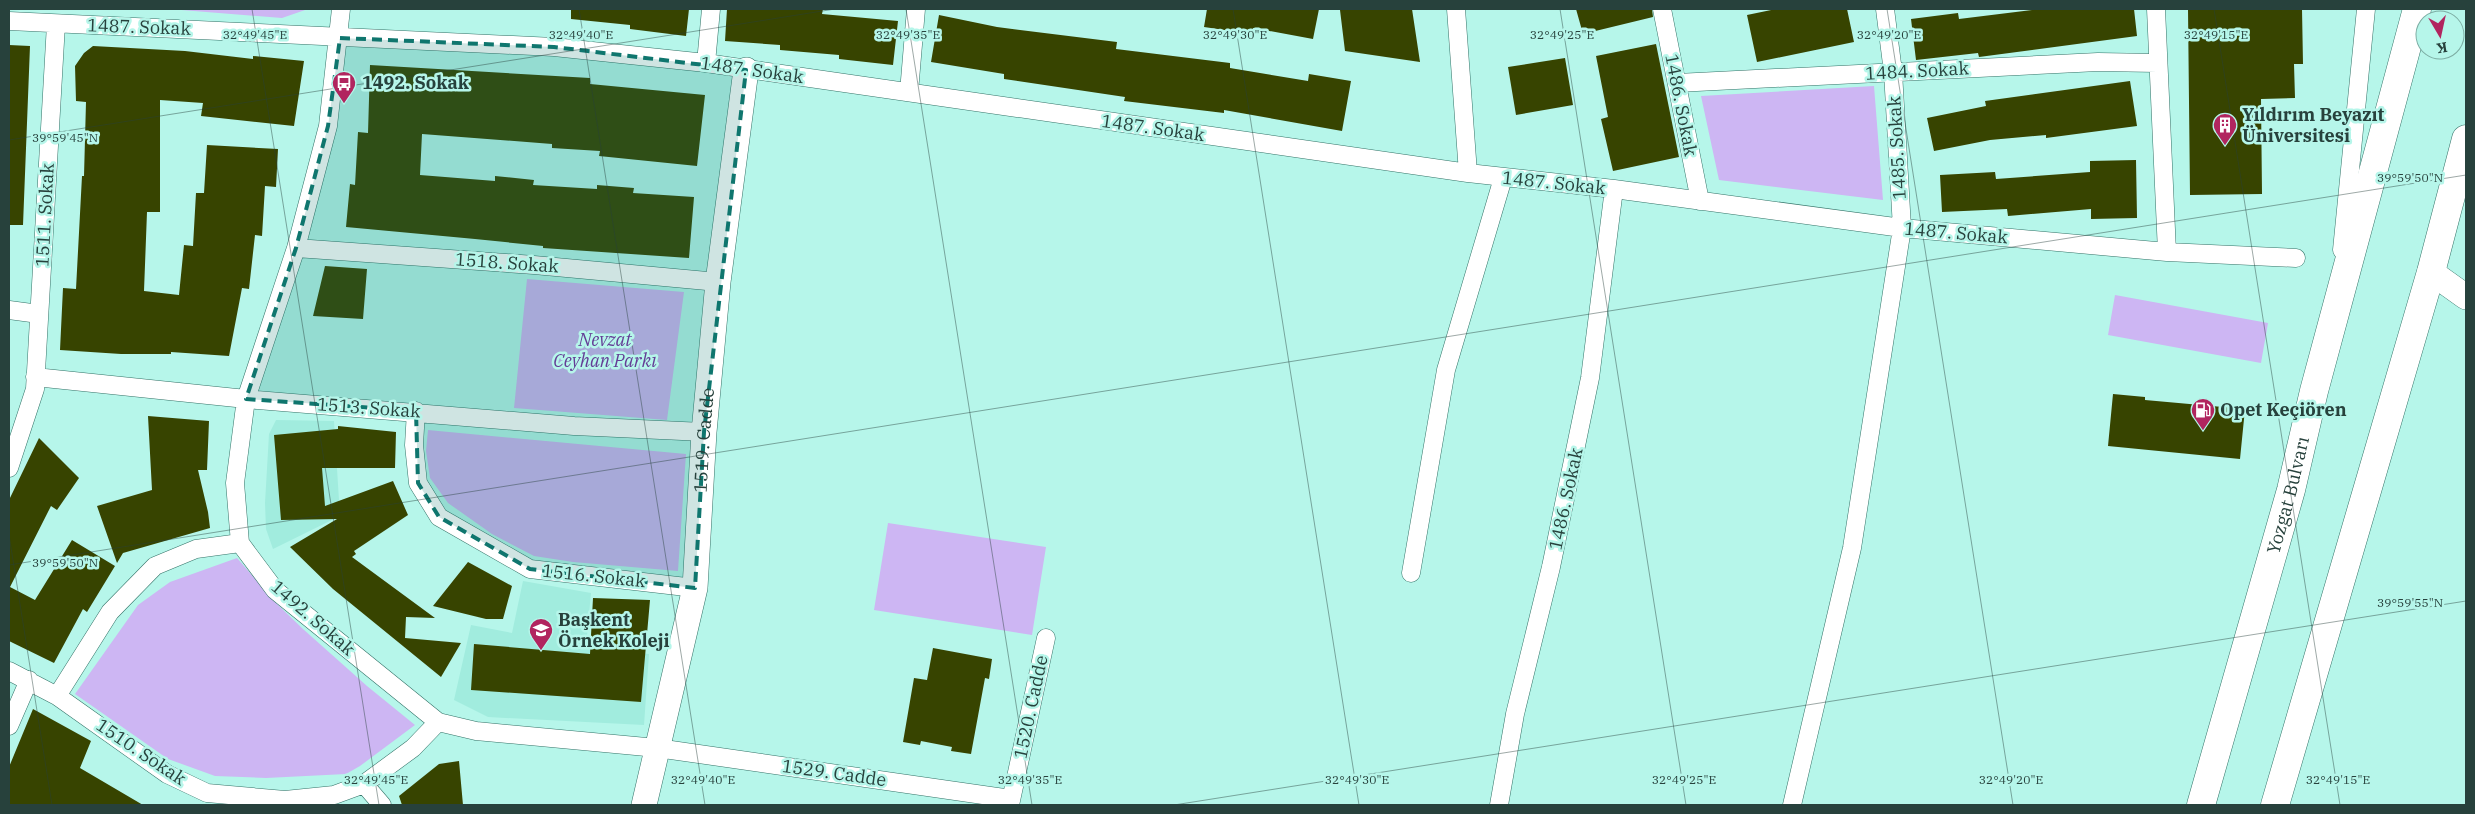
<svg xmlns="http://www.w3.org/2000/svg" width="2475" height="814" font-family="'IBM Plex Serif',serif">
<rect width="100%" height="100%" fill="#b6f6ea"/>
<path fill="#a1ecde" d="M276,420L334,421L340,516L273,549L266,529L265,503L269,434Z
M523,581L591,593L586,647L649,654L644,725L488,717L454,700L471,625L512,633Z"/>
<path fill="#cdb6f3" d="M169,9H308L282,18Z
M1874,86L1883,200L1719,180L1701,96Z
M527,279L684,292L667,420L514,408Z
M2115,295L2268,323L2261,363L2108,335Z
M428,430L686,454L678,571L573,562L534,556L492,534L448,503L430,478L426,451Z
M888,523L1046,547L1032,635L874,610Z
M237,558L277,604L303,629L367,686L415,725L360,766L346,774L266,778L215,776L168,759L75,694L138,605L170,582Z"/>
<path fill="#374400" d="M571,9H689L686,36L630,29V25L571,19Z
M727,9H823L822,14L898,21L893,65L839,59V55L780,50V45L725,41Z
M1207,9H1319L1313,39L1253,28L1252,34L1204,27Z
M1352,9H1412L1420,62L1345,51L1340,10Z
M1576,9H1652L1653,17L1583,34Z
M1776,9H1847L1854,42L1757,62L1747,15Z
M2041,9H2134L2137,36L1979,57L1978,53L1916,60L1911,19L1958,13L1959,19Z
M2188,9H2302L2303,64H2294L2295,98L2261,99L2262,194L2190,195Z
M939,15L997,27L1117,42L1116,49L1230,63V68L1308,81L1309,74L1351,81L1342,131L1224,110V113L1124,101L1125,97L1004,79V74L931,62Z
M1656,44L1679,157L1613,171L1601,119L1608,117L1596,56Z
M9,45L30,46L23,225H9Z
M93,46L185,51L253,59V56L304,61L294,126L201,116L203,103L160,100V212H147L144,291L179,295L184,245L193,246L196,193H204L207,145L278,149L276,187L265,186L262,236L255,235L249,289L242,288L229,356L171,352V354H121L60,350L63,288L76,289L82,176H84L86,102L76,101L75,66L84,53Z
M1565,58L1573,105L1516,115L1508,67Z
M370,65L590,78V84L705,95L697,166L599,156L600,151L552,148V144L422,134L420,175L495,181V176L534,180L533,185L597,189V185L634,188L633,193L694,197L689,258L543,248V246L475,239L346,227L350,184L355,185L358,132L368,133Z
M2130,81L2137,126L2046,138V135L1990,140L1934,151L1927,118L1986,106L1985,101Z
M2136,160L2137,218L2091,219V209L2008,216L2007,209L1942,212L1940,175L1995,172L1996,179L2090,172V161Z
M325,266L367,269L363,319L313,316Z
M2113,394L2145,397V400L2245,409L2240,459L2108,446Z
M148,416L209,421L207,470H198L208,512L210,528L123,553L117,563L97,506L152,490Z
M338,426L396,432L395,468H322L325,506L393,481L408,515L354,551L356,554L352,557L435,618L406,617L405,638L461,643L441,677L333,589L290,547L337,519L281,520L274,435L338,429Z
M39,438L79,478L57,510L51,506L10,587L35,600L72,540L115,566L87,612L83,609L54,663L9,641V500Z
M468,562L512,586L503,619H486L433,606Z
M593,598L650,600L641,702L471,690L474,644L590,654Z
M933,648L992,659L989,679L985,678L971,754L951,751L952,747L921,741L920,745L903,742L914,678L927,680Z
M33,709L91,741L80,768L143,805H9V767Z
M459,761L463,805H402L399,796L439,764Z"/>
<g fill="none" stroke-linecap="round" stroke-linejoin="round">
<g stroke="#347368" stroke-width="19">
<path id="street" d="M341,9L328,126L296,248L246,399L235,483L240,543L275,590L438,722L476,731L657,748L1011,799
M1456,9L1468,173
M1662,9L1700,201
M2156,9L2167,252
M9,21L554,47L706,63L1468,173L1614,189L1902,228L2167,252L2296,258
M706,63L711,9
M1677,83L2098,62L2157,63
M909,92L916,9
M296,248L534,265L718,282
M2342,250L2366,9
M9,310L39,314
M35,377L246,399L574,426L704,432
M416,411L414,445L418,483L439,517L530,569L695,588
M9,468L35,389L56,24
M1411,573L1446,370L1503,178
M9,671L57,696L167,774L207,793L285,800L334,795L364,784L413,748L438,722
M57,696L110,612L155,566L196,549L240,543
M9,726L29,680
M364,784L382,805
M1010,805L1046,638
M1499,805L1515,714L1551,567L1590,378L1614,189
M1792,805L1852,548L1902,228L1893,72L1885,9"/>
</g>
<g stroke="#347368" stroke-width="26">
<g id="secondary">
<path d="M2431,272L2466,297"/>
<path id="s1" d="M644,805L695,588L704,432L718,282L746,70"/>
</g>
</g>
<g stroke="#347368" stroke-width="29">
<g id="primary">
<path id="s2" d="M2201,805L2291,490L2314,391L2417,9"/>
<path d="M2275,805L2431,272L2466,139"/>
</g>
</g>
<use href="#street" stroke="#fff" stroke-width="18"/>
<use href="#secondary" stroke="#fff" stroke-width="25"/>
<use href="#primary" stroke="#fff" stroke-width="28"/>
</g>
<path fill="#0f766e" fill-opacity="0.2" stroke="#0f766e" stroke-width="4" stroke-dasharray="10 6" stroke-linejoin="round" d="M340,38L554,47L746,70L704,432L695,588L530,569L439,517L418,483L416,411L246,399L296,248L328,126Z"/>
<path fill="none" stroke="#27413c" stroke-width="1" stroke-opacity="0.45" d="M252,9L379,805M579,9L705,805M906,9L1032,805M1233,9L1359,805M1560,9L1686,805M1887,9L2013,805M2214,9L2340,805M9,140L835,9M9,535L52,805M9,565L2466,175M1174,805L2466,601"/>
<defs>
<g id="bus-pin" transform="scale(1.25)"><path d="M0 17L-7.5 6A9.5 9.5 0 1 1 7.5 6Z" fill="#b1255f" stroke="#b6f6ea"/><path d="M-5-6H5V4H4V6H2V4H-2V6H-4V4H-5ZM-3.5-4V0h7V-4ZM-3.5 1.2v1.5H-2V1.2ZM2 1.2v1.5H3.5V1.2Z" fill="#fff"/></g>
<g id="building-pin" transform="scale(1.25)"><path d="M0 17L-7.5 6A9.5 9.5 0 1 1 7.5 6Z" fill="#b1255f" stroke="#b6f6ea"/><path d="M-4-6H4V6H1V3H-1V6H-4ZM-2.5-4.3h1.7v1.8h-1.7ZM.8-4.3h1.7v1.8H.8ZM-2.5-1h1.7V.8h-1.7ZM.8-1h1.7V.8H.8Z" fill="#fff"/></g>
<g id="fuel-pin" transform="scale(1.25)"><path d="M0 17L-7.5 6A9.5 9.5 0 1 1 7.5 6Z" fill="#b1255f" stroke="#b6f6ea"/><path d="M-5.5-6h7V0h2V4h1.3V-2.5L3-4.5l.8-.8L6-3V5H2.5V1h-1V6h-7ZM-4.2-4.7v3.2H.2V-4.7Z" fill="#fff"/></g>
<g id="school-pin" transform="scale(1.25)"><path d="M0 17L-7.5 6A9.5 9.5 0 1 1 7.5 6Z" fill="#b1255f" stroke="#b6f6ea"/><path d="M0-5L7-2L0 1L-7-2ZM-4 1L0 2.5L4 1V4Q0 6-4 4Z" fill="#fff"/></g>
</defs>
<g fill-rule="evenodd">
<use href="#bus-pin" x="344" y="83"/>
<use href="#building-pin" x="2225" y="125"/>
<use href="#fuel-pin" x="2203" y="410"/>
<use href="#school-pin" x="541" y="630"/>
</g>
<g text-anchor="middle" stroke-width="5" stroke-linejoin="round" paint-order="stroke">
<g font-size="18" fill="#27413c" stroke="#b6f6ea">
<text transform="translate(139 27) rotate(2)" y="6">1487. Sokak</text>
<text transform="translate(752 70) rotate(8)" y="6">1487. Sokak</text>
<text transform="translate(1917 71) rotate(-3)" y="6">1484. Sokak</text>
<text transform="translate(1681 105) rotate(79)" y="6">1486. Sokak</text>
<text transform="translate(1153 128) rotate(8)" y="6">1487. Sokak</text>
<text transform="translate(1897 148) rotate(-93)" y="6">1485. Sokak</text>
<text transform="translate(1554 183) rotate(6)" y="6">1487. Sokak</text>
<text transform="translate(45 215) rotate(-87)" y="6">1511. Sokak</text>
<text transform="translate(1956 233) rotate(5)" y="6">1487. Sokak</text>
<text transform="translate(507 263) rotate(4)" y="6">1518. Sokak</text>
<text transform="translate(369 408) rotate(4)" y="6">1513. Sokak</text>
<text dy="6" stroke="none"><textPath href="#s1" startOffset="371">1519. Cadde</textPath></text>
<text dy="6" stroke="none"><textPath href="#s2" startOffset="322">Yozgat Bulvarı</textPath></text>
<text transform="translate(1566 499) rotate(-78)" y="6">1486. Sokak</text>
<text transform="translate(594 576) rotate(6)" y="6">1516. Sokak</text>
<text transform="translate(313 618) rotate(41)" y="6">1492. Sokak</text>
<text transform="translate(1031 707) rotate(-78)" y="6">1520. Cadde</text>
<text transform="translate(141 752) rotate(34)" y="6">1510. Sokak</text>
<text transform="translate(834 773) rotate(8)" y="6">1529. Cadde</text>
</g>
<g font-size="18" font-weight="bold" fill="#27413c" stroke="#b6f6ea" text-anchor="start">
<text x="362" y="89">1492. Sokak</text>
<text x="2242" y="121">Yıldırım Beyazıt<tspan x="2242" dy="21">Üniversitesi</tspan></text>
<text x="2220" y="416">Opet Keçiören</text>
<text x="558" y="626">Başkent<tspan x="558" dy="21">Örnek Koleji</tspan></text>
</g>
<g font-size="18" font-style="italic" fill="#643d96" stroke="#b6f6ea">
<text x="605" y="346">Nevzat<tspan x="605" dy="21">Ceyhan Parkı</tspan></text>
</g>
</g>
<g font-size="12" text-anchor="middle" fill="#27413c" stroke="#b6f6ea" stroke-width="5" stroke-linejoin="round" paint-order="stroke">
<text x="255" y="39">32°49'45"E</text>
<text x="581" y="39">32°49'40"E</text>
<text x="908" y="39">32°49'35"E</text>
<text x="1235" y="39">32°49'30"E</text>
<text x="1562" y="39">32°49'25"E</text>
<text x="1889" y="39">32°49'20"E</text>
<text x="2216" y="39">32°49'15"E</text>
<text x="65" y="142">39°59'45"N</text>
<text x="2410" y="182">39°59'50"N</text>
<text x="65" y="567">39°59'50"N</text>
<text x="2410" y="607">39°59'55"N</text>
<text x="376" y="784">32°49'45"E</text>
<text x="703" y="784">32°49'40"E</text>
<text x="1030" y="784">32°49'35"E</text>
<text x="1357" y="784">32°49'30"E</text>
<text x="1684" y="784">32°49'25"E</text>
<text x="2011" y="784">32°49'20"E</text>
<text x="2338" y="784">32°49'15"E</text>
</g>
<rect width="2475" height="814" fill="none" stroke="#27413c" stroke-width="20"/>
<g transform="translate(2440 35) rotate(171)"><circle r="24" fill="#b6f6ea" stroke="#7daea4"/>
<path d="M0-4L9 19L0 12L-9 19Z" fill="#b1255f"/>
<text y="-8" font-size="14" font-weight="bold" text-anchor="middle" fill="#27413c">K</text>
</g>
</svg>
